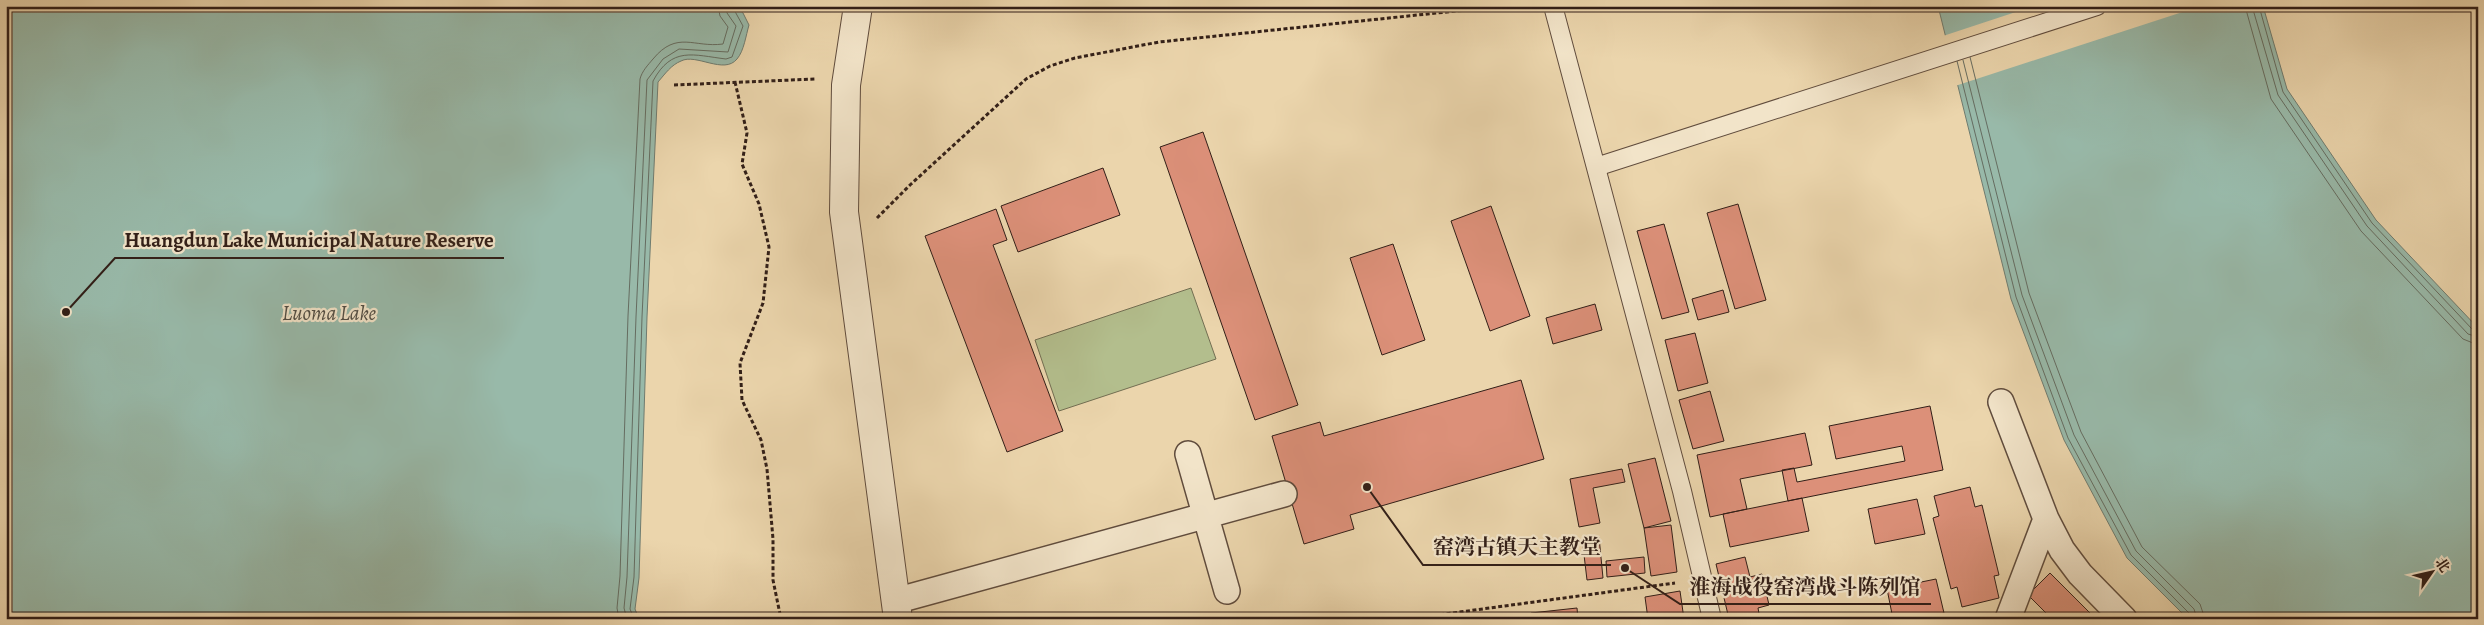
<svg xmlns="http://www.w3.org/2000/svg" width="2484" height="625" font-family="Alegreya,'Noto Serif SC',serif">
<rect width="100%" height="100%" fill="#ebd5ac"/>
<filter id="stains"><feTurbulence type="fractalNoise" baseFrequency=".004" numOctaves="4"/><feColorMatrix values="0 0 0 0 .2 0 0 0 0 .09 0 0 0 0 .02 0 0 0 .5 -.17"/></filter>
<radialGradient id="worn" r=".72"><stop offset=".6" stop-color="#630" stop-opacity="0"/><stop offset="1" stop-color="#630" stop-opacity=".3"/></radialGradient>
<path fill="#b3be8d" stroke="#726e52" d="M1191,288L1216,359L1059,411L1035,340Z"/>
<path fill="#98b9a9" stroke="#6f7b6f" d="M6,6H735L743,13L749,25C746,35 744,51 737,59C724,75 696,53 681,61C671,65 665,74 658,82L647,317L639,578L635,609L639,619H6Z
M1938,6H2263L2287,89L2376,220L2478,328V619H2188L2127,558L2064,440L2011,299Z"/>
<path fill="#ebd5ac" d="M2034,6H2201L1955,86L1943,36Z"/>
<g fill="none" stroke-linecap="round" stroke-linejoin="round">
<path stroke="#656c60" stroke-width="1" d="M2245,6L2271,99L2361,231L2463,339L2478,345
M2252,6L2278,95L2367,226L2468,334L2478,337
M2259,6L2283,92L2372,223L2472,329L2478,331
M1970,57L2029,293L2081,432L2142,547L2200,604L2205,619
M1963,60L2022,295L2074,435L2136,551L2194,609L2197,619
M1957,61L2016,297L2068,438L2131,555L2189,613L2191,619
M619,619L617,608L620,576L628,316L640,79C642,71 648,65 653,59C677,30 694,48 723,44L728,27L720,16L718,6
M627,619L624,608L627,577L636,317L647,80L663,59L679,49L728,52L736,26L727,13L726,6
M634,619L630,609L634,577L642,317L653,81C672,46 693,55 726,59L732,57L743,26L732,6"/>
</g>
<path fill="#dc9079" stroke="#321f18" d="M1203,132L1298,405L1255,420L1160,147Z
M1103,168L1120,215L1018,252L1001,206Z
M1738,204L1766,300L1735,309L1707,213Z
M1491,206L1530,316L1490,331L1451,221Z
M996,209L1007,240L993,245L1063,431L1007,452L925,236Z
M1664,224L1689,312L1662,319L1637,231Z
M1393,244L1425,340L1382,355L1350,258Z
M1723,290L1729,312L1698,320L1692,299Z
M1595,304L1602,330L1553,344L1546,318Z
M1695,333L1708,383L1678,391L1665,340Z
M1521,380L1544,459L1350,515L1354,529L1304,544L1272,436L1320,422L1324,436Z
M1710,391L1724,441L1693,449L1679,400Z
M1930,406L1943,470L1788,501L1782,470L1794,468L1797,482L1905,461L1902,446L1836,459L1829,426Z
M1805,433L1812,465L1740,479L1747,509L1710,517L1697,455Z
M1655,458L1671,521L1644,528L1628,464Z
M1622,469L1625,482L1593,488L1600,523L1579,527L1570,479Z
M1970,487L1975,507L1982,505L1999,575L1994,576L1999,598L1962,607L1957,587L1951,589L1933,518L1939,516L1934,496Z
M1802,498L1809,531L1730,547L1723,514Z
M1917,499L1925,534L1875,544L1868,509Z
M1671,525L1677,572L1651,576L1644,528Z
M1599,537L1603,578L1587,580L1582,538Z
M1644,557L1645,573L1607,577L1606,561Z
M1745,557L1750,577L1762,574L1769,605L1758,608L1760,619H1729L1716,564Z
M2050,573L2092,615L2088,619H2052L2028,595Z
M1936,579L1944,613L1919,619H1893L1887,589Z
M1680,591L1684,619H1648L1645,597Z
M1577,608L1578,619H1531V613Z"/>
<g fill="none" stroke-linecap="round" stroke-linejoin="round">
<g stroke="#604c3d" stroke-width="20">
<path id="service" d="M1553,6L1682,491L1712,619
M1596,167L2097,6"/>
</g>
<g stroke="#604c3d" stroke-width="28">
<path id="pedestrian" d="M2001,402L2046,519L2062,550L2080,574L2124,619
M1188,454L1227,591
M895,601L1284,494
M2008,619L2046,519"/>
</g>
<g stroke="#604c3d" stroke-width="30">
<path id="tertiary" d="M858,6L846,85L844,212L898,619"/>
</g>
<path stroke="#321f18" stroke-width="3" stroke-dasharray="4 2.5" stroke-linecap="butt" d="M735,82L747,133L742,164L759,204L769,247L763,303L740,363L742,400L761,440L767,469L773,539V580L781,619
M674,85L815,79
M877,218L910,185L1026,79L1050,66L1075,58L1159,42L1504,6
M1408,619L1675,583"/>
<use href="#service" stroke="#f2e4c9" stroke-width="18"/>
<use href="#pedestrian" stroke="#f2e4c9" stroke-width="25"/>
<use href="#tertiary" stroke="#f2e4c9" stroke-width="28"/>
</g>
<g text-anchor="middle" stroke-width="4.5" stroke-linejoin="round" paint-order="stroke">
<g font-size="21" font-style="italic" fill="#514d44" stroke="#f2e4c9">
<text x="329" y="320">Luoma Lake</text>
</g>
</g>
<path fill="none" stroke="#321f18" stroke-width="2" d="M66 312L115 258H504M1367 487L1423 565H1611M1625 568L1680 604H1931"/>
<g fill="#321f18" stroke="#f2e4c9" stroke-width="2">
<circle cx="66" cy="312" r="5"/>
<circle cx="1367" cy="487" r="5"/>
<circle cx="1625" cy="568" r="5"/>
</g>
<g font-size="21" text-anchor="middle" font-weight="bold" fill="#321f18" stroke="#f2e4c9" stroke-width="4.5" stroke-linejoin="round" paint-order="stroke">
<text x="309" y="247">Huangdun Lake Municipal Nature Reserve</text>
<text x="1517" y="554">窑湾古镇天主教堂</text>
<text x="1805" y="594">淮海战役窑湾战斗陈列馆</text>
</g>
<rect width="2484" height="625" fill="none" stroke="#ebd5ac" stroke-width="25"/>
<rect x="8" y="8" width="2469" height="610" fill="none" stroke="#321f18" stroke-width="2.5"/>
<rect x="12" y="12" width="2459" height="600" fill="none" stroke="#321f18"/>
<g transform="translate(2432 572) rotate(56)" stroke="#f2e4c9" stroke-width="4" paint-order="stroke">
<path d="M0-4L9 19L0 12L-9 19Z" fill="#321f18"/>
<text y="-8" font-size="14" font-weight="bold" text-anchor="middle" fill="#321f18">北</text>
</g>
<rect width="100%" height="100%" filter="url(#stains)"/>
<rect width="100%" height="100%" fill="url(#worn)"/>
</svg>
